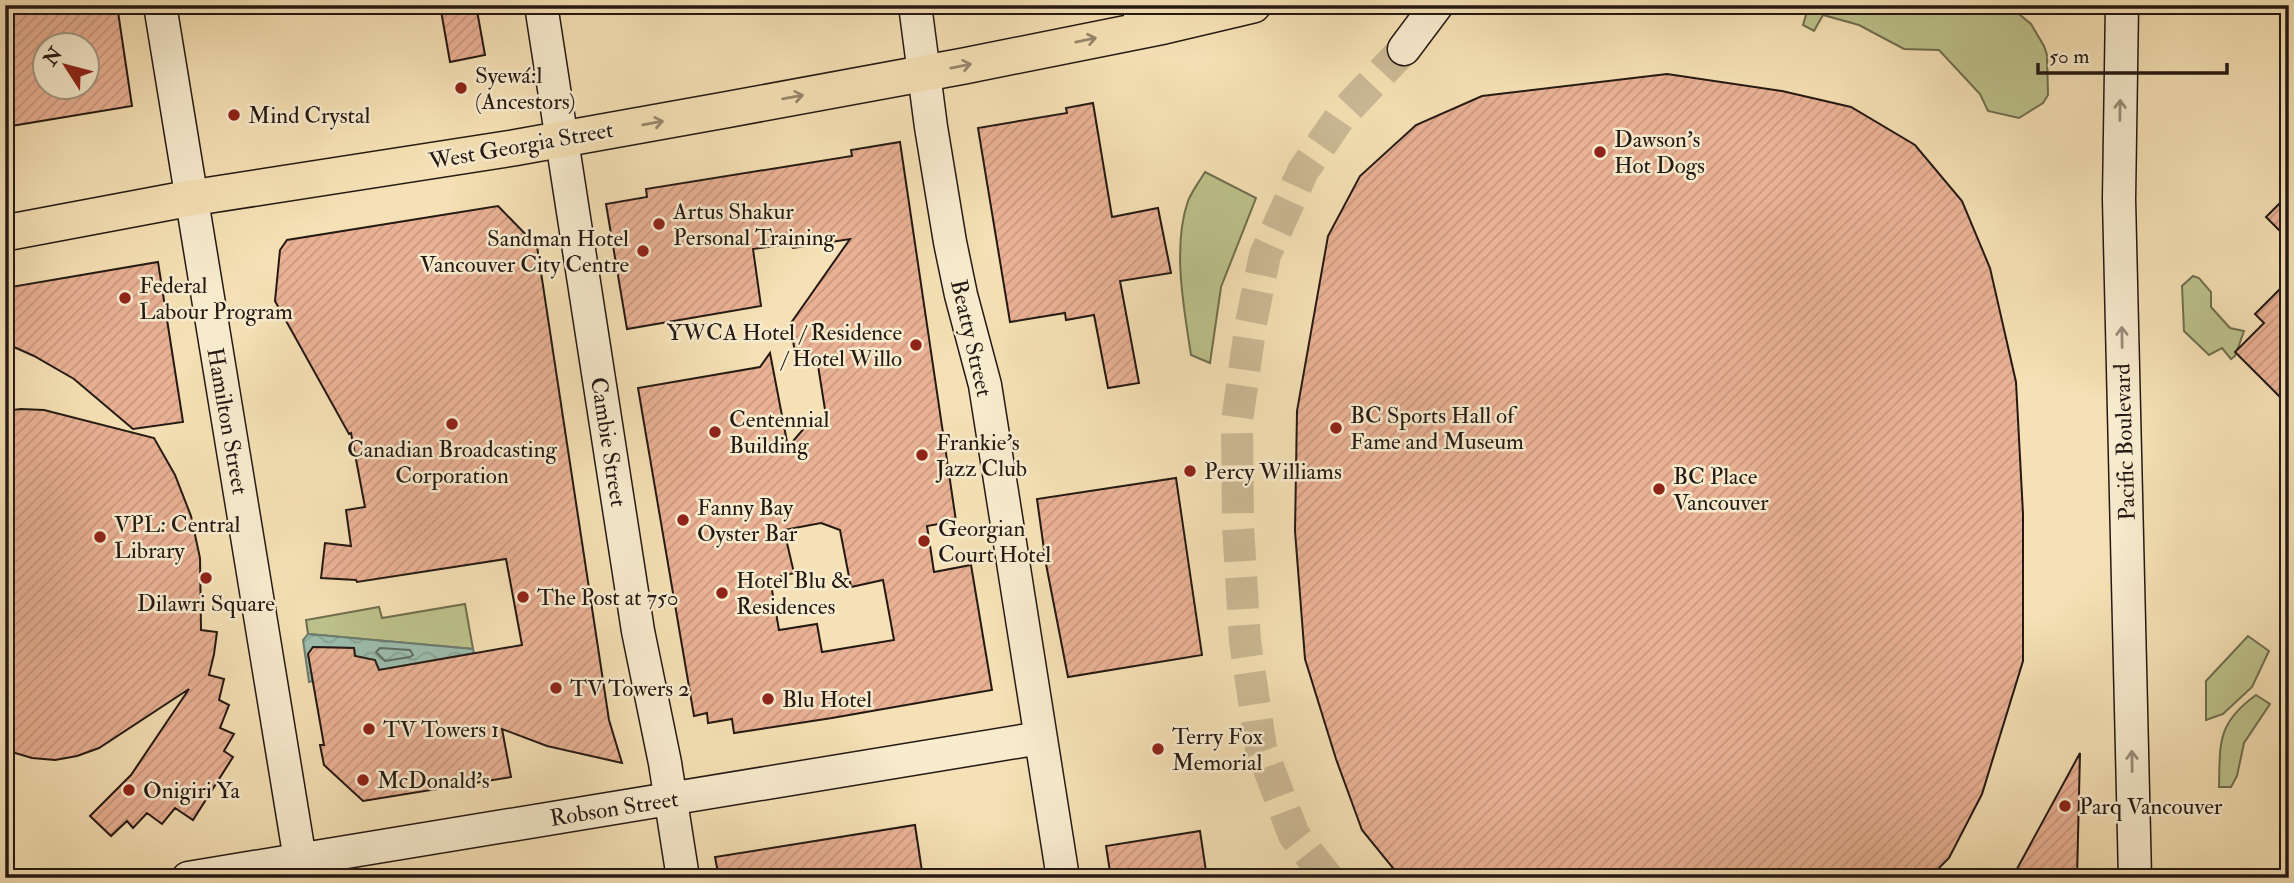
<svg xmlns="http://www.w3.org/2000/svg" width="2294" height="883" font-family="'IM FELL Double Pica',serif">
<defs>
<pattern id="water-waves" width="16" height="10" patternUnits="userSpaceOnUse" patternTransform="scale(1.75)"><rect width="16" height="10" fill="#9cbeae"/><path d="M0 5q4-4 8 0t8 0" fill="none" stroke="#86a395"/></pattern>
<pattern id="building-hatch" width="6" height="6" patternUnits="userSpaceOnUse" patternTransform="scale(1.75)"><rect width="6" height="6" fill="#eab295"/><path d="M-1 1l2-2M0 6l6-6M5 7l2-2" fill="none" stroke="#c99880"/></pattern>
</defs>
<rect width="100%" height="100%" fill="#f5e1b5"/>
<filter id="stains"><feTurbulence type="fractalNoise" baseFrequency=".00286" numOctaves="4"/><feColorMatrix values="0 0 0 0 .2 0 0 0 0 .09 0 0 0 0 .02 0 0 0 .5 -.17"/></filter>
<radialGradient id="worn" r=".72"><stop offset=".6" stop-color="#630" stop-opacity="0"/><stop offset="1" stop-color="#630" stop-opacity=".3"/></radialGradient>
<path fill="#bdc28c" stroke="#706e50" stroke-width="2" d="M1809,5H2008L2031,24L2044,46L2047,55L2048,95L2043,103L2019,118L1988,111L1980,94L1939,50L1904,49L1859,25L1823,15L1814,31L1803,25Z
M1205,172L1256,198L1221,287L1210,363L1191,355C1184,309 1172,247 1188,201C1192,191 1199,182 1205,172Z
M2193,276L2199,278L2211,292V307L2230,328L2244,331L2235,356L2231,359L2222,348L2209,355L2184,331L2182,286Z
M465,604L473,649L308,634L306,620L379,607L382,618Z
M2248,636L2269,651L2252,687L2223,714L2206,720V681Z
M2256,695L2270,704L2244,743L2237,776L2231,787H2219C2220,743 2217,723 2256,695Z"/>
<path fill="url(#water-waves)" stroke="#6c7c70" stroke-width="2" d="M308,634L473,649L474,653L379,670L375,660L355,656L354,648L313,647L309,654L313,681L309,682L303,640Z"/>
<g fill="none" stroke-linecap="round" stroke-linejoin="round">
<path stroke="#606c61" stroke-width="2" d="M380,648L410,650L413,655L410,657L385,661L376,652Z"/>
</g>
<path fill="url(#building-hatch)" stroke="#241914" stroke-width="2" fill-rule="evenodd" d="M5,5H117L132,106L5,127ZM46,46H88V88H46Z
M440,5H476L485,55L450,62Z
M1667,74L1782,91L1851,107L1915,145L1962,201L1990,268L2016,382L2023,514V661L1982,794L1949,858L1929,878H1401L1362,830L1336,759L1305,659L1295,531L1297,411L1328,236L1360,176L1416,125L1482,96Z
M1093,103L1112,217L1158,208L1171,273L1120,281L1139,383L1108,388L1094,315L1066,320L1065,313L1010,322L978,128L1067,113L1066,108Z
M900,142L956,521L927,526L934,572L971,565L992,690L832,718L734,733L732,719L708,723L707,713L694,716L638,388L760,367L770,353L788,447L813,418L826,416L817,359L795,355L791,323L850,239L793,248L789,244L753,249L761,306L627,329L606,204L647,197L646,189L852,156L851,150ZM821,523L840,530L851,587L883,580L894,640L822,652L817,624L779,630L770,579L794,573L784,530Z
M2289,194V240L2266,217Z
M498,206L537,246L609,720L622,763L547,746L502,729L511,777L363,801L324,765L320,745H324L308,654L313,647L354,648L355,656L375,660L379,670L522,645L506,559L357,582L356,580L321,578L325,543L351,546L346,510L365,507L351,433L349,434L275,301L280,250L287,240Z
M158,262L183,422L133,429L74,379L34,356L5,343V288Z
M2289,280V406L2235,352L2264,323L2255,314Z
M21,409L44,410L154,438L175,475L191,516L200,558L201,630L217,632L214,654L209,675L224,679L219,700L229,705L220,728L234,734L224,751L233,757L193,820L175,808L162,824L147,813L133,828L127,821L111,836L90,816L131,775L189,689L99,748L77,756L55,760L32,758L5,750V411Z
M1176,478L1202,655L1068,677L1046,564L1037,499Z
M2080,753L2077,878H2012Z
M915,825L923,878H719L715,857Z
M1200,831L1207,878H1111L1106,846Z"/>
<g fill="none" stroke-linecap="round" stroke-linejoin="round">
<path stroke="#cbb995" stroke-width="32" stroke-dasharray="32 16" stroke-linecap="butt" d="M1328,878L1294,835L1261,748L1245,641L1238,526L1237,421L1251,323L1265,255L1303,171L1340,117L1404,49"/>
<g stroke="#584b3c" stroke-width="24">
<path id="street" d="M1133,5L1137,30"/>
</g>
<g stroke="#241914" stroke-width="35">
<path id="secondary" d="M160,5L303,878
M541,5L638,631L665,763L683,878
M915,5L931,127L950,242L961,295L985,385L1063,878
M2122,5L2119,199L2135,878
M1404,49L1437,5
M188,878L1040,738"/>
</g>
<g stroke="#241914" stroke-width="38">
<path id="primary" d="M5,233L191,198L513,148L725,110L964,66L1164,26L1253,5"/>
</g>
<use href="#street" stroke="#f8eccf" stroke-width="21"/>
<use href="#secondary" stroke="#f8eccf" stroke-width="32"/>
<use href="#primary" stroke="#f5e1b5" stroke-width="35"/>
</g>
<defs><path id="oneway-shaft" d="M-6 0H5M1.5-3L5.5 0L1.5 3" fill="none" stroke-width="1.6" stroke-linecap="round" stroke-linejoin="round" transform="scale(1.75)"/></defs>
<g stroke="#97876d">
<use href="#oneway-shaft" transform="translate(1086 40) rotate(-12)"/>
<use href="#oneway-shaft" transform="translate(961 66) rotate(-11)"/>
<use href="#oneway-shaft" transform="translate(793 97) rotate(-10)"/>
<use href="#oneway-shaft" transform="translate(653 123) rotate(-10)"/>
</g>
<g stroke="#998d7b">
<use href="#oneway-shaft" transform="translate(2120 110) rotate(-89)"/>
<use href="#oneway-shaft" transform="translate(2122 337) rotate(-91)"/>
<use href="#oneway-shaft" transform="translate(2132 761) rotate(-91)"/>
</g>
<g fill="#8f2418" stroke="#f8eccf" stroke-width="2.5">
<circle cx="461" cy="88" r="7"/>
<circle cx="234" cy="115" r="7"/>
<circle cx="1600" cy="152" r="7"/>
<circle cx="659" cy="224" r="7"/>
<circle cx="643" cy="251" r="7"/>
<circle cx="125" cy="298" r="7"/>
<circle cx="916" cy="345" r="7"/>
<circle cx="452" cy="424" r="7"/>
<circle cx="1336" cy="428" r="7"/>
<circle cx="715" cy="432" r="7"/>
<circle cx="922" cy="455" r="7"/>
<circle cx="1190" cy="471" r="7"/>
<circle cx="1659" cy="489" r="7"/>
<circle cx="683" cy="520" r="7"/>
<circle cx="100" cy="537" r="7"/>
<circle cx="924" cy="541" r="7"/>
<circle cx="206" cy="578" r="7"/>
<circle cx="722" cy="593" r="7"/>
<circle cx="523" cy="597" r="7"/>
<circle cx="556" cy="688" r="7"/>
<circle cx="768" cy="699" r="7"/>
<circle cx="369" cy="729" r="7"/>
<circle cx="1158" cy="749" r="7"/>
<circle cx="363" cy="780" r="7"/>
<circle cx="129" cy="790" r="7"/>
<circle cx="2065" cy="806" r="7"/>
</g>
<g text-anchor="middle" stroke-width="5" stroke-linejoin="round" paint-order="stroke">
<g font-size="23" fill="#241914" stroke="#f8eccf" text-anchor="start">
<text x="475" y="83">Syewá:l<tspan x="475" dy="26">(Ancestors)</tspan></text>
<text x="248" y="123">Mind Crystal</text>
<text x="1614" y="147">Dawson's<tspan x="1614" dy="26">Hot Dogs</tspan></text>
<text x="673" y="219">Artus Shakur<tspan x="673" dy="26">Personal Training</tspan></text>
<text x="629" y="246" text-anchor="end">Sandman Hotel<tspan x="629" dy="26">Vancouver City Centre</tspan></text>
<text x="139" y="293">Federal<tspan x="139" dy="26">Labour Program</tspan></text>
<text x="902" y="340" text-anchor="end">YWCA Hotel / Residence<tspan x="902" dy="26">/ Hotel Willo</tspan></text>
<text x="1350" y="423">BC Sports Hall of<tspan x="1350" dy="26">Fame and Museum</tspan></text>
<text x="729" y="427">Centennial<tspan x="729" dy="26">Building</tspan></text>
<text x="936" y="450">Frankie's<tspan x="936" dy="26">Jazz Club</tspan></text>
<text x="452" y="457" text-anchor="middle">Canadian Broadcasting<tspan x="452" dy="26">Corporation</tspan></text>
<text x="1204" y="479">Percy Williams</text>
<text x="1673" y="484">BC Place<tspan x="1673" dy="26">Vancouver</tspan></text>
<text x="697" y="515">Fanny Bay<tspan x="697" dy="26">Oyster Bar</tspan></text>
<text x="114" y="532">VPL: Central<tspan x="114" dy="26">Library</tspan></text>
<text x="938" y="536">Georgian<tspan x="938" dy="26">Court Hotel</tspan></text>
<text x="736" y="588">Hotel Blu &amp;<tspan x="736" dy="26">Residences</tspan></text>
<text x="537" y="605">The Post at 750</text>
<text x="206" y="611" text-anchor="middle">Dilawri Square</text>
<text x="570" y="696">TV Towers 2</text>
<text x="782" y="707">Blu Hotel</text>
<text x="383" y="737">TV Towers 1</text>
<text x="1172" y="744">Terry Fox<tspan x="1172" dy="26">Memorial</tspan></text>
<text x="377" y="788">McDonald's</text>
<text x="143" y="798">Onigiri Ya</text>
<text x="2079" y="814">Parq Vancouver</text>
</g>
<g font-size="23" fill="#241914" stroke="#f8eccf">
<text transform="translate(521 145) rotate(-10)" y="8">West Georgia Street</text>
<text transform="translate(972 338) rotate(77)" y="8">Beatty Street</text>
<text transform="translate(228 421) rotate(80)" y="8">Hamilton Street</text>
<text transform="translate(609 442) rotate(81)" y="8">Cambie Street</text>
<text transform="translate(2124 442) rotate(-92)" y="8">Pacific Boulevard</text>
<text transform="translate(614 808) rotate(-9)" y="8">Robson Street</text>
</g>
</g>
<rect width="2294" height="883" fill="none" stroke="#f5e1b5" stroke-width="28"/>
<rect x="7" y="7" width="2280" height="869" fill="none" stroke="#241914" stroke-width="3.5"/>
<rect x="14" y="14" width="2266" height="855" fill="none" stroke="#241914" stroke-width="2"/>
<g transform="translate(66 66) rotate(306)"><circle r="33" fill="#f8eccf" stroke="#a39884" stroke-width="2"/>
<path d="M0-5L12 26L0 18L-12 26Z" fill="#8f2418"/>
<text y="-10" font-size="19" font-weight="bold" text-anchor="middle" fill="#241914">N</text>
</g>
<path d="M2038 63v10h189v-10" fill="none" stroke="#241914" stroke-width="3.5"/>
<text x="2049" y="63" font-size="21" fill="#241914" stroke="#f8eccf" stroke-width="5" paint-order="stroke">50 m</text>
<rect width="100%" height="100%" filter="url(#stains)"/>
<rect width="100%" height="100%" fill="url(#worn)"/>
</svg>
